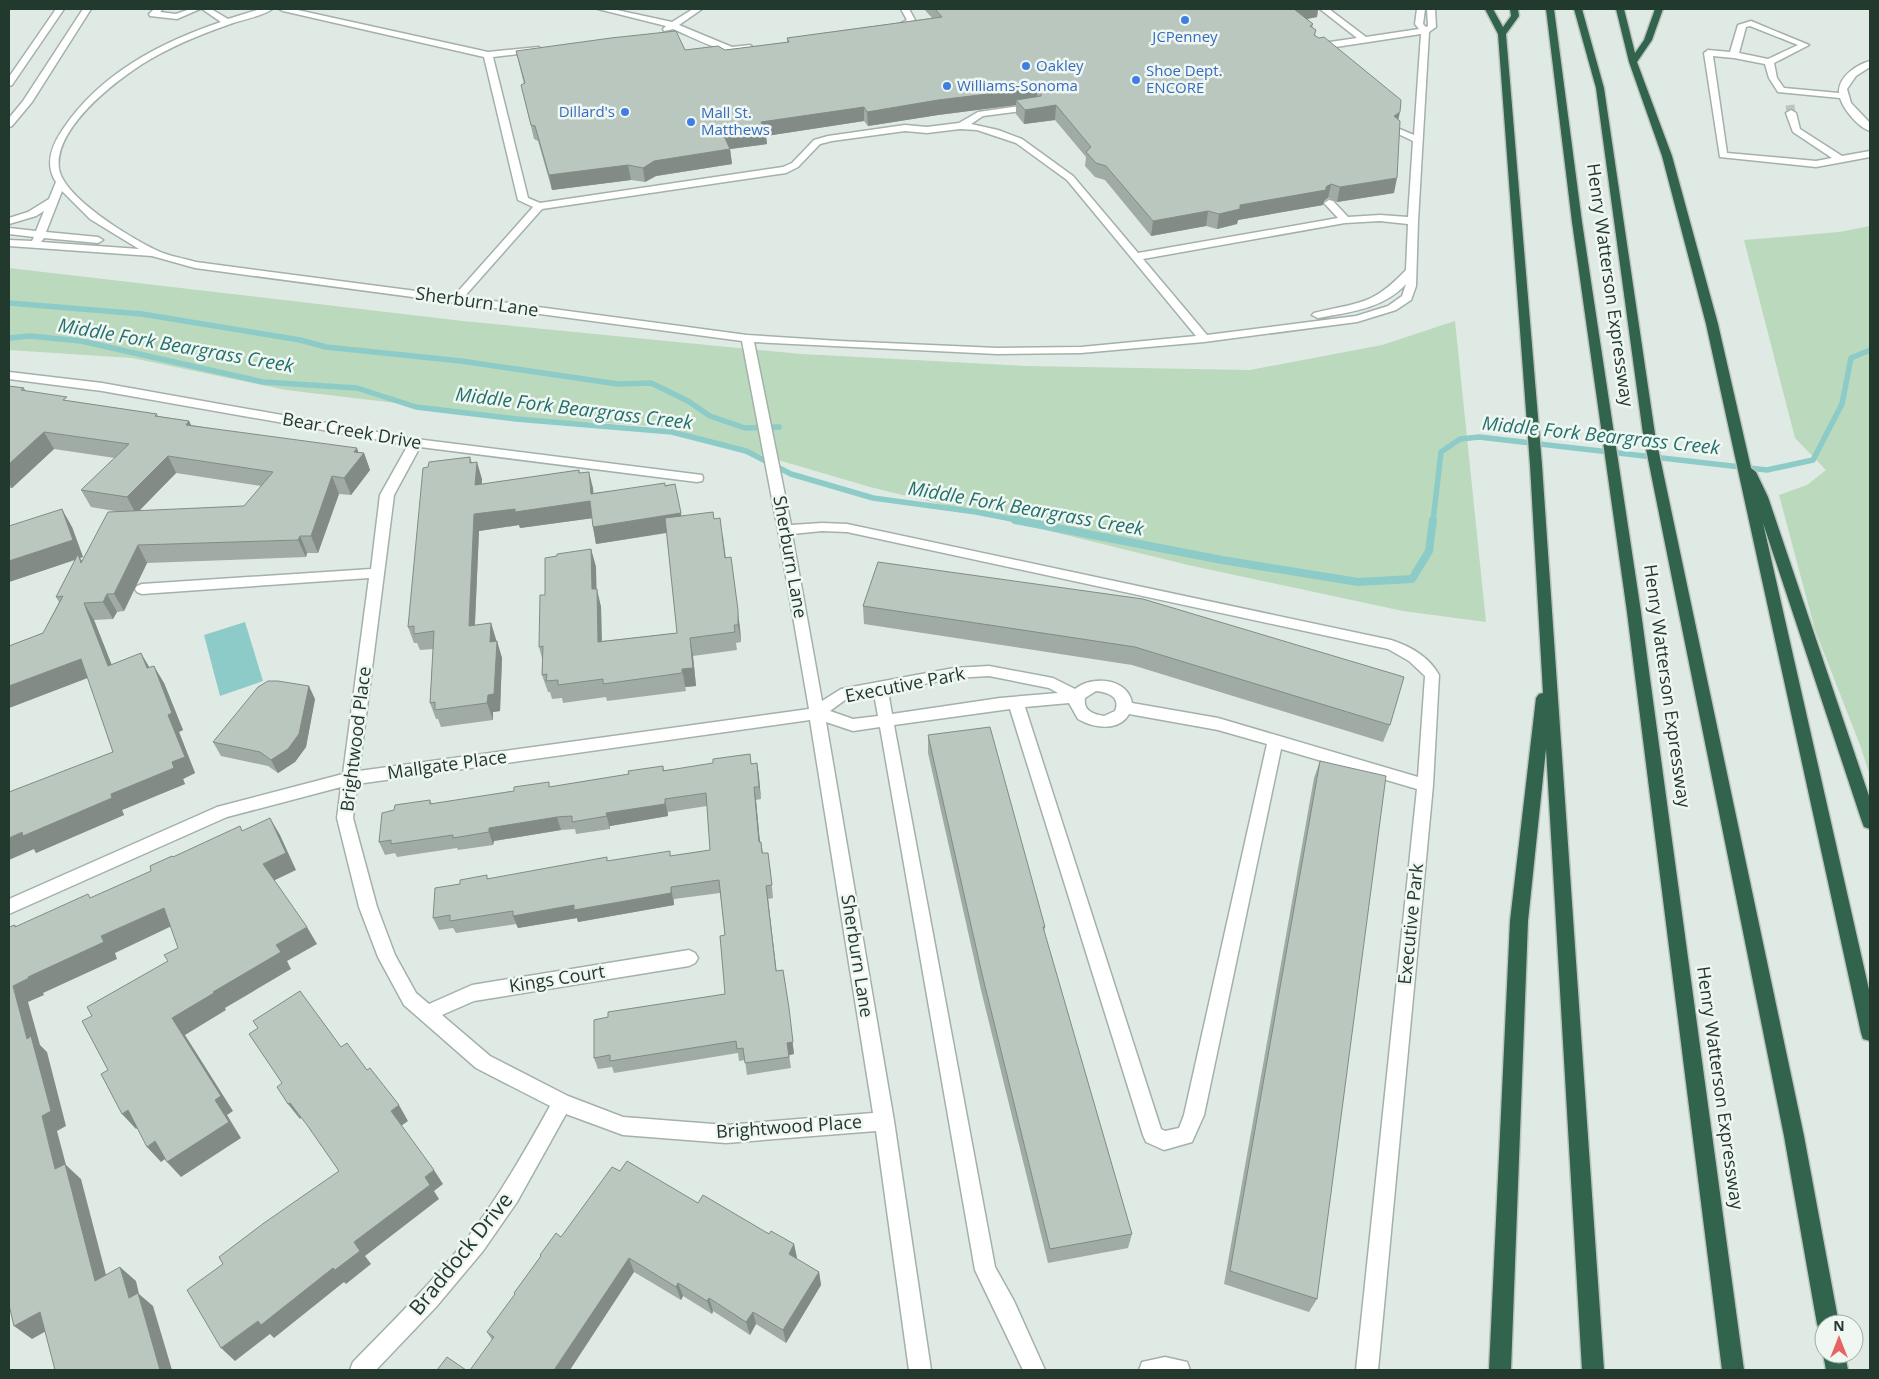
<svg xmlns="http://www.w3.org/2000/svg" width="1879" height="1379" font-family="'Open Sans',sans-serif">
<rect width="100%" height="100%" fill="#e0eae4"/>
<path fill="#bbd9bc" d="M1870,226V776L1860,745L1815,630L1779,495L1807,485L1826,470L1795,438L1744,240L1839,232Z
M9,268L463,321L801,354L1027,366L1250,370L1382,345L1455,321L1486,622L1403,611L1188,565L870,487L666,427L523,418L286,390L132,358L9,350Z"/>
<path fill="#8ccbc7" d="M245,622L263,681L220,696L204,635Z"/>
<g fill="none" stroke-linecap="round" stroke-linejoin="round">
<path stroke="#8ccbc7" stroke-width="5.5" d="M9,303L142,314L300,340L326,347L461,361L618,384L651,383L688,401L710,416L745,428L779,427
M9,338L30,336L81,341L263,382L357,388L416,407L516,419L672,432L746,451L791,474L873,498L976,512L1022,521
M1433,521L1441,452L1460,439L1479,437L1767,470L1813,460L1842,404L1851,358L1870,350"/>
<path stroke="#8ccbc7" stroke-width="8" d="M1015,520L1222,560L1358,582L1412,579L1429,551L1433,520"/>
<path stroke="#bac7c0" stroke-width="9" stroke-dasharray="9 4.5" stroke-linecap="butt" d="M1790,105L1791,113"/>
<g stroke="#a3b1aa" stroke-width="3">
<path id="minor" d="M56,9H64L12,85L9,86V77Z
M83,9H91L32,102L12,126L9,127V118L23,101Z
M154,9H163L160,12L176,14L190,9H200L177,19L150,16L149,14Z
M202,9H211L228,19L260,9H272C263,16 245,19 233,23C207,32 181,42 156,56C123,74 53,126 59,169C64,198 131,238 156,250C167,256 183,258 196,262L454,296L533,207L518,200L484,57L283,11L279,9H293L488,52L539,47L540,49L536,52L493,57L528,198L540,203L783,167L792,163L814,140L828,136L905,125L927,127L959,123L978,112L1034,104L1037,105V109L983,116L971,124L998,130L1022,139L1073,176L1138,253L1338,218L1324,203L1329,200L1333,201L1348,217L1380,215L1408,217L1413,141L1392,131L1397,128L1414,135L1421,34L1316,50L1312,47L1316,44L1357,38L1320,9H1329L1366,37L1419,29L1415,24L1417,9H1425L1423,24L1426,27L1428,26L1427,9H1435L1436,27L1429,32L1418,221L1416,286L1411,300L1396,310L1357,322L1204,342L1081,353L997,354L754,342L791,525L822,523L847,524L1391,640C1410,646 1429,657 1439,675L1433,785L1378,1370H1356L1417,789L1281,749L1204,1115L1192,1142L1164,1150L1146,1142L1143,1135L1010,709L894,725L995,1267L1014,1301L1045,1370H1023L975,1270L880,727L853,731L826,722L894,1121L931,1370H909L876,1131L726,1143L623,1135L566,1114L517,1202L483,1251L436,1307L376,1370H350L353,1362C393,1321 434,1281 469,1236C500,1195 525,1151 550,1106L476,1068L404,1005L378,957L359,907L337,818L341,787L227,817L9,914V899L217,807L343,774L369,578L142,594L137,592L135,589L137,586L142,584L371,569L380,495L408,445L102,391L9,379V372L102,383L416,439L702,475L703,478L702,481L697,482L420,447L394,495L359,771L809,709L778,530L742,341L195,268L152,256L9,246V240L32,241L34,237L9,234V228L36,231L44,211L36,216L9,224V218L28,212L49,199L56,182C44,164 52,145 63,129C100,74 159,43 221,22ZM960,129L977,130L1016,143L1067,180L1196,336L1081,347L997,348L840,341L747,335L464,297L542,209L786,173L798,167L820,144L832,141L905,131L927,133ZM62,191L90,219L139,249L41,242L44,238L98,243L103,240L98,237L46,232ZM1380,221L1408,224L1406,270C1372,306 1359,302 1314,313L1312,315L1318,318C1350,312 1383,309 1406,284L1402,296L1388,306L1356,316L1207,335L1143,259L1345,223ZM822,531L847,532L1388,649L1409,661L1425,676L1418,777L1218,718L1132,703C1128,678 1092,675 1075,689L1053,678L989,666L954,668L841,689L822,701L792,534ZM989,676L1049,688L1058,693L1000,698L892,714L888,691L954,678ZM1096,691C1108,692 1121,697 1115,711L1104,716C1093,714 1083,711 1085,698ZM874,694L878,716L853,719L830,711L845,700ZM1069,703L1078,719C1093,728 1119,732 1129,714L1218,730L1267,744L1184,1115L1179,1128L1165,1131L1161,1129L1025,707ZM810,720L873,1113L726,1125L623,1117L568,1096L490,1056L442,1015L474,1001L689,966L695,963L698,958L695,953L689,950L472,985L429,1004L416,993L395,955L377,907L353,818L357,784Z
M598,9H612L672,22L693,9H702L679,25L732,47L750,45L754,48C736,62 693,37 673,29L664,31L663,29L666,26Z
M901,9H909L915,20C909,27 900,33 891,32V28L907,20Z
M1751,21L1809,45L1774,63L1777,78L1784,88L1839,93C1838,77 1856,65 1870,61V67L1856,76L1847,89L1851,103L1870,123V131C1858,127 1844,110 1840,98L1778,92L1769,78L1765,64L1734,58L1713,56L1727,153L1816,161L1832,158L1793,132L1786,113L1791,110L1796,113L1800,129L1842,156L1870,151V157L1816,167L1720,157L1704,53L1708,50L1730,52L1738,25ZM1750,26L1798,45L1768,59L1739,53L1746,27Z
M1165,1357L1187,1362L1190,1370H1139L1142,1362Z"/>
</g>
<g stroke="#bdc4c0" stroke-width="3">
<path id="highway" d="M1485,9H1493L1503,27L1511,16L1510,9H1518L1519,16L1506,34L1542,465L1604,1370H1582L1546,749L1528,921L1511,1370H1489L1510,921L1536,698L1539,694L1543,693L1530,465L1498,34Z
M1546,9H1554L1582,222L1641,612L1744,1370H1722L1627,612L1572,222Z
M1574,9H1582L1604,88L1655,434L1804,1136L1839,1324H1824V1333L1820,1332L1817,1324L1784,1136L1643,434L1596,88Z
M1616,9H1624L1635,53L1644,40L1655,9H1663L1652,40L1637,62L1672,156L1718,324L1751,468L1756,472L1768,497L1870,799V829L1864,827L1862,822L1763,523L1870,994V1041L1863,1039L1861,1033L1706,324L1662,156L1629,62Z
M1824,1352V1354H1845L1848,1370H1826L1823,1354Z"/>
</g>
<use href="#minor" fill="#fff" fill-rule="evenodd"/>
<use href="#highway" fill="#31634d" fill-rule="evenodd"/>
</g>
<path fill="#9faba4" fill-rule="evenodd" d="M924,9H1318L1317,17L1307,19L1313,24L1312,28L1316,30L1315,35L1398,120L1394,193L1337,202L1328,198L1324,201L1323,205L1238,220L1237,224L1217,229L1206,226L1151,236L1105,180L1095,177L1085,166L1086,157L1055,120L1024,124L1016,114V105L938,115L868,126L864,121L766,136L767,144L730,149L732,164L656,176L645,182L631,180L552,190L538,141L534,139L521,85L524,84L516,51L725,50L787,42V38L932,18Z
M9,386L24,388L26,391L69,401L157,414L158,416L189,421L191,425L364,453L370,470L351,495L339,494L318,553H307L306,557L147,563L124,611L117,612L113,619L94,620L111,664L149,667L164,683L183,730L179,732L195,773L183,779L185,784L122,810L124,815L36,853L34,849L113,752L88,678L9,708V646L43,633L59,602L56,597L75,560L9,582V526L72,527L83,557L80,558L82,561L120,512L91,507L81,490L115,458L54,449L12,488H9ZM176,473L261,486L244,506L139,511Z
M470,457L472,463L482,479V484L579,470L580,473L593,488V493L675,484L681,516L714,519L723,536L726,558L740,628L741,642L736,643L737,650L693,656L696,686L685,687L686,691L607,701L606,697L563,703L562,698L552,699L550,692H548L542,675V658L539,647L545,595L557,556L591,549L596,567V589L601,607L602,641L677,633L667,533L596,544L593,527L592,518L520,528L519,525L479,531L475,625L491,623L502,658L500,711L493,712V720L441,727L438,719H436L430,703L433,649L420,650L417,643H414L408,627L428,467Z
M878,562L1390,725L1383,742L1132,665L864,624L863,606Z
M315,699L306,747L295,762L278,773L268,766L221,756L213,742Z
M928,735L1045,927L1044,932L1132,1234L1128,1248L1048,1263L981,990L928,753Z
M1320,761L1317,1299L1309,1312L1224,1284L1314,778Z
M757,763L761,799L756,800L760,842H761L763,853L770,865L773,898L768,899L776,971L790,1020L794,1054L789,1055L791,1068L747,1075L745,1060L739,1061L738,1053L614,1073L612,1067L598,1069L594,1058L608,1017L725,994V935L720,893L674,899V905L578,922L577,918L518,928L516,924L456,933L453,928L439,930L433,918L488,879L608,861L671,856L710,850L707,806L668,812V816L610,826V829L576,834L575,829L561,830L494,841L493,845L458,850L457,848L397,857L395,853L385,855L379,842L394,810L430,800L432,804L550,787L629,774L663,766L664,770Z
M620,1171L698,1203L794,1244L797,1259L819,1272L821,1285L786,1343L756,1324L750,1335L713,1311L712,1314L683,1296L681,1300L634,1272L492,1340L487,1332L515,1295L514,1293L541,1256L540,1255L561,1237Z"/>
<path fill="#828b86" d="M1293,9H1318L1317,17L1291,22Z
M1037,88V102L1016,100V105L938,115L868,126L867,112L938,100Z
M1056,105L1055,120L1024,124L1025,110Z
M864,107V121L766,136L767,144L730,149L732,164L656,176L645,182L643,168L654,161L761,122Z
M1400,112L1397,126L1394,116Z
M628,165L631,180L552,190L549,175Z
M1397,178L1394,193L1337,202L1340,187Z
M1331,184L1328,198L1324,201L1323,205L1238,220L1237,224L1217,229L1219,214L1240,205L1326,187Z
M1208,211L1206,226L1151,236L1153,221Z
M189,421L197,438L186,425Z
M44,432L54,449L12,488L9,483V464Z
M357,448L360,457L364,453L370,470L351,495L344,478L354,452Z
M168,456L176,473L136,514L127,497Z
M477,462L482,479L480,501L475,485Z
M589,472L593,488L595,510L591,494Z
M332,476L339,494L318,553L311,536Z
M590,501L594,518L520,528L519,525L479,531L474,642L469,626L474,514L515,509Z
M62,509L72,527L83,557L80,558L88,571L81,563L80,558L9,582V561Z
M681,513L683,530L596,544L593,527Z
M300,536L307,553L306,557L298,540Z
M138,545L147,563L124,611L114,594Z
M591,549L596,567L597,607L592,589Z
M731,557L740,628L741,642L738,625Z
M597,589L601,607L602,660L598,642Z
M107,594L117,612L113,619L103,602Z
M84,603L94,620L119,683L108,666Z
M491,623L496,640V652L497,641L502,658L500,711L493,712V720L487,703Z
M690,638L693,656L696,686L685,687L686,691L682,669Z
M141,653L151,670L147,668Z
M81,659L92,676L9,708V686Z
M154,666L164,683L183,730L179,732L195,773L183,779L185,784L122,810L124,815L36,853L34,849L9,860V838L111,794L172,762L168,715Z
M309,686L315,699L306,747L295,762L278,773L271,760Z
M757,763L759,776L761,799L759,787Z
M754,787L756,800L761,854L759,842Z
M665,799L668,816L610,826V829L606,813Z
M557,817L561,830L494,841L493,845L489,832V828Z
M270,818L280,835L296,870L273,881L263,864Z
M766,886L768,899L778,983L776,971Z
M671,887L674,905L578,922L577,918L518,928L513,916L574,905Z
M164,908L176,924L115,953L117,959L43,993L44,995L28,1002L40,1045L47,1052L66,1126L57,1131L66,1165L81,1179L111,1294L95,1281L55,1169L42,1116L27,1039L13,986L101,936Z
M307,927L317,944L287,961L291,969L225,1008L226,1010L185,1035L233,1111L227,1115L241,1138L181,1177L167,1162L215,1100L172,1018L213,992L276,945Z
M783,970L794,1054L789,1055L791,1068L787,1043Z
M290,1103L301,1118L300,1119L288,1104Z
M399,1105L408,1121L401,1126L391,1111Z
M128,1110L142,1125L136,1129L122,1114Z
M155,1141L169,1156L161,1162L147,1147Z
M434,1170L443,1184L434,1191L439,1199L365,1256L371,1264L346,1284L344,1282L274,1338L270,1334L235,1361L221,1348L258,1321L333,1268L354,1242L425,1177Z
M794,1244L797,1258L791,1267L789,1254Z
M629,1258L634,1272L570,1370H554Z
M120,1267L136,1281L139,1294L153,1306L172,1370H160L129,1298Z
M819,1272L821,1285L786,1343L783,1330Z
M678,1283L683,1296L681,1300L676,1287Z
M709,1298L713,1311L712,1314L707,1301Z
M40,1312L57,1325L32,1339L14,1326Z
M753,1312L756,1324L750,1335L746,1322Z"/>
<path fill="#b9c7bf" stroke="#828b86" d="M935,9H1294L1313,24L1310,26L1316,30L1314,35L1319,38L1324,37L1401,100L1400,112L1394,116L1400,121L1397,178L1340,187L1331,184L1326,187V190L1240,205V209L1219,214L1208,211L1153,221L1106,166L1096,163L1086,152L1091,147L1056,105L1025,110L1016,100L1041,96V90L1037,88L938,100L867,112L864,107L761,122L765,130L724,136L730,149L654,161L643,168L628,165L549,175L535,126L531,125L521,85L525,83L516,51L611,38L676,31L685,50L718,46L725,50L789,42L787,38L942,17Z
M9,386L24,388L21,390L67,397L63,400L157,414L155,416L189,421L186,425L357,448L354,452L364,453L344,478L332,476L311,536H300L298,540L138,545L114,594H107L103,602L84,603L108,666L141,653L147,668L154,666L172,713L168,715L185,757L172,762L174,768L111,794L112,798L23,836L22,832L9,838V792L113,752L81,659L9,686V646L43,633L63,596L56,597L78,554L81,563L108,512L244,506L273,472L168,456L127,497L81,490L129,444L44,432L9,464Z
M470,457V463L477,462L475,485L579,470V473L589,472L591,494L665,483V486L675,484L681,513L593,527L590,501L515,512V509L474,514L469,626L491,623L490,642L497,641L494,694L488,695L487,703L435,710V702L430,703L434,631L414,634V626L408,627L423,468L428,467L429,462Z
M62,509L73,540L9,561V526Z
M713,512L714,519L720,518L725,558L731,557L738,610V625H734L735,632L690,638L693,668L682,669V673L603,684V679L558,685V680L546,681L547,674L542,675L543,646L539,647L540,595H545V558L557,556V554L591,549L592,589H597L598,642L677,633L665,518Z
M878,562L1143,599L1404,677L1390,725L1135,647L863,606Z
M268,681H278L309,686L299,734L288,749L271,760L260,752L213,742L258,687Z
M990,727L1045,927H1043L1132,1234L1050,1249L982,974L928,735Z
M750,754L751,764L757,763L759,787H754L759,842H761L762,853H768L772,885L766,886L776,971L783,970L789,1008L793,1042L787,1043L789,1057L745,1063L743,1048L737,1049L736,1041L610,1061V1055L594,1058V1020L608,1017V1012L725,994L720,936L725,935L719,880L671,887V893L574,910V905L513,916V911L450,921V915L433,918L435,888L460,884V880L487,875V879L607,857V861L670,851V856L710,850L706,793L665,799V804L606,813L607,816L572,822V816L557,817L489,828V832L453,838V835L391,844V840L379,842L382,813L394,810L395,805L430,800V804L514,791V787L549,782V787L629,774L628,771L663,766V771L713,763V759Z
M1320,761L1386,776L1317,1299L1230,1271Z
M270,818L286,853L263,864L307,927L276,945L281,952L213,992L214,993L172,1018L221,1096L215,1100L229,1122L167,1162L155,1141L147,1147L128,1110L122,1114L101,1074L108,1070L82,1021L92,1016L87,1007L168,961L164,955L178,948L164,908L101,936L104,942L28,977L29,978L13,986L27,1039L31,1036L51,1111L42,1116L55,1169L65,1164L95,1281L120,1267L129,1298L138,1293L160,1370H55L40,1312L14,1326L9,1305V927L15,925V927L88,894L90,898L151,871L150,866L172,856L173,857L240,826L242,831Z
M300,991L341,1047L347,1043L367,1070L370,1068L399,1105L391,1111L434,1170L425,1177L430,1185L354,1242L360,1251L335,1270L333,1268L261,1325L258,1321L221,1348L187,1290L223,1264L219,1257L264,1223L339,1171L307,1125L290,1103L288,1104L277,1087L282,1083L249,1034L258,1028L253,1021Z
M627,1161L698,1203L703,1195L769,1234L771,1231L794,1244L789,1254L819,1272L783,1330L753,1312L746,1322L709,1298L707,1301L678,1283L676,1287L629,1258L554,1370H470L494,1337L487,1332L515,1294L514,1293L541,1256L540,1255L556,1233L561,1237L612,1167L620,1171Z
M447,1357L466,1370H437Z"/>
<g fill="#3f7fe0" stroke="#f0f7f2" stroke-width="2">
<circle cx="1185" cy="20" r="5"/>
<circle cx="1026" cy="66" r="5"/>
<circle cx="1136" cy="80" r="5"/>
<circle cx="947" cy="86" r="5"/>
<circle cx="625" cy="112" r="5"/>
<circle cx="691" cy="122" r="5"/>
</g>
<g text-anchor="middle" stroke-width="5" stroke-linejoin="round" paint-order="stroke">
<g font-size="15" fill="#366cbe" stroke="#f0f7f2" text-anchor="start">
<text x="1185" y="42" text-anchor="middle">JCPenney</text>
<text x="1036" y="71">Oakley</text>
<text x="1146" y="76">Shoe Dept.<tspan x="1146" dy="17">ENCORE</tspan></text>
<text x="957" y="91">Williams-Sonoma</text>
<text x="615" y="117" text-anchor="end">Dillard's</text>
<text x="701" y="118">Mall St.<tspan x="701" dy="17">Matthews</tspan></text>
</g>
<g font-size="18" fill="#22392e" stroke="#f0f7f2">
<text transform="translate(1610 285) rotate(82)" y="6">Henry Watterson Expressway</text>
<text transform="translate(477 302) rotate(8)" y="6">Sherburn Lane</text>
<text transform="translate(352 431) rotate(10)" y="6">Bear Creek Drive</text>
<text transform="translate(790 557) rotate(80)" y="6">Sherburn Lane</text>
<text transform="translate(905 685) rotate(-11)" y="6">Executive Park</text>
<text transform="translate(1667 686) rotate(82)" y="6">Henry Watterson Expressway</text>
<text transform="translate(356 739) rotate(-83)" y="6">Brightwood Place</text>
<text transform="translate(447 765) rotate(-8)" y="6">Mallgate Place</text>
<text transform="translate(1411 924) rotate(-84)" y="6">Executive Park</text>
<text transform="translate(857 956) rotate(81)" y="6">Sherburn Lane</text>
<text transform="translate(557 979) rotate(-9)" y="6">Kings Court</text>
<text transform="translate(1720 1088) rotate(82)" y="6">Henry Watterson Expressway</text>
<text transform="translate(789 1127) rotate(-4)" y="6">Brightwood Place</text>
</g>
<g font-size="19" font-style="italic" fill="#22706b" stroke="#f0f7f2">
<text transform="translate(176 345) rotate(10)" y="7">Middle Fork Beargrass Creek</text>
<text transform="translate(574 408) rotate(7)" y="7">Middle Fork Beargrass Creek</text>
<text transform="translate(1601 435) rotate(6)" y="7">Middle Fork Beargrass Creek</text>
<text transform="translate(1026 508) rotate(10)" y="7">Middle Fork Beargrass Creek</text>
</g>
<g font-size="21" fill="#22392e" stroke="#f0f7f2">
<text transform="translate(461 1254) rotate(-51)" y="7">Braddock Drive</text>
</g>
</g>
<rect width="1879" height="1379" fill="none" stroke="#22392e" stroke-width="20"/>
<g transform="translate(1839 1339)"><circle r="24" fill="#f0f7f2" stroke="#9eaba4"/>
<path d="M0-4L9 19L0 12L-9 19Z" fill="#e66562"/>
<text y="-8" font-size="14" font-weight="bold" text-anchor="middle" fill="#22392e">N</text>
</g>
</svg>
